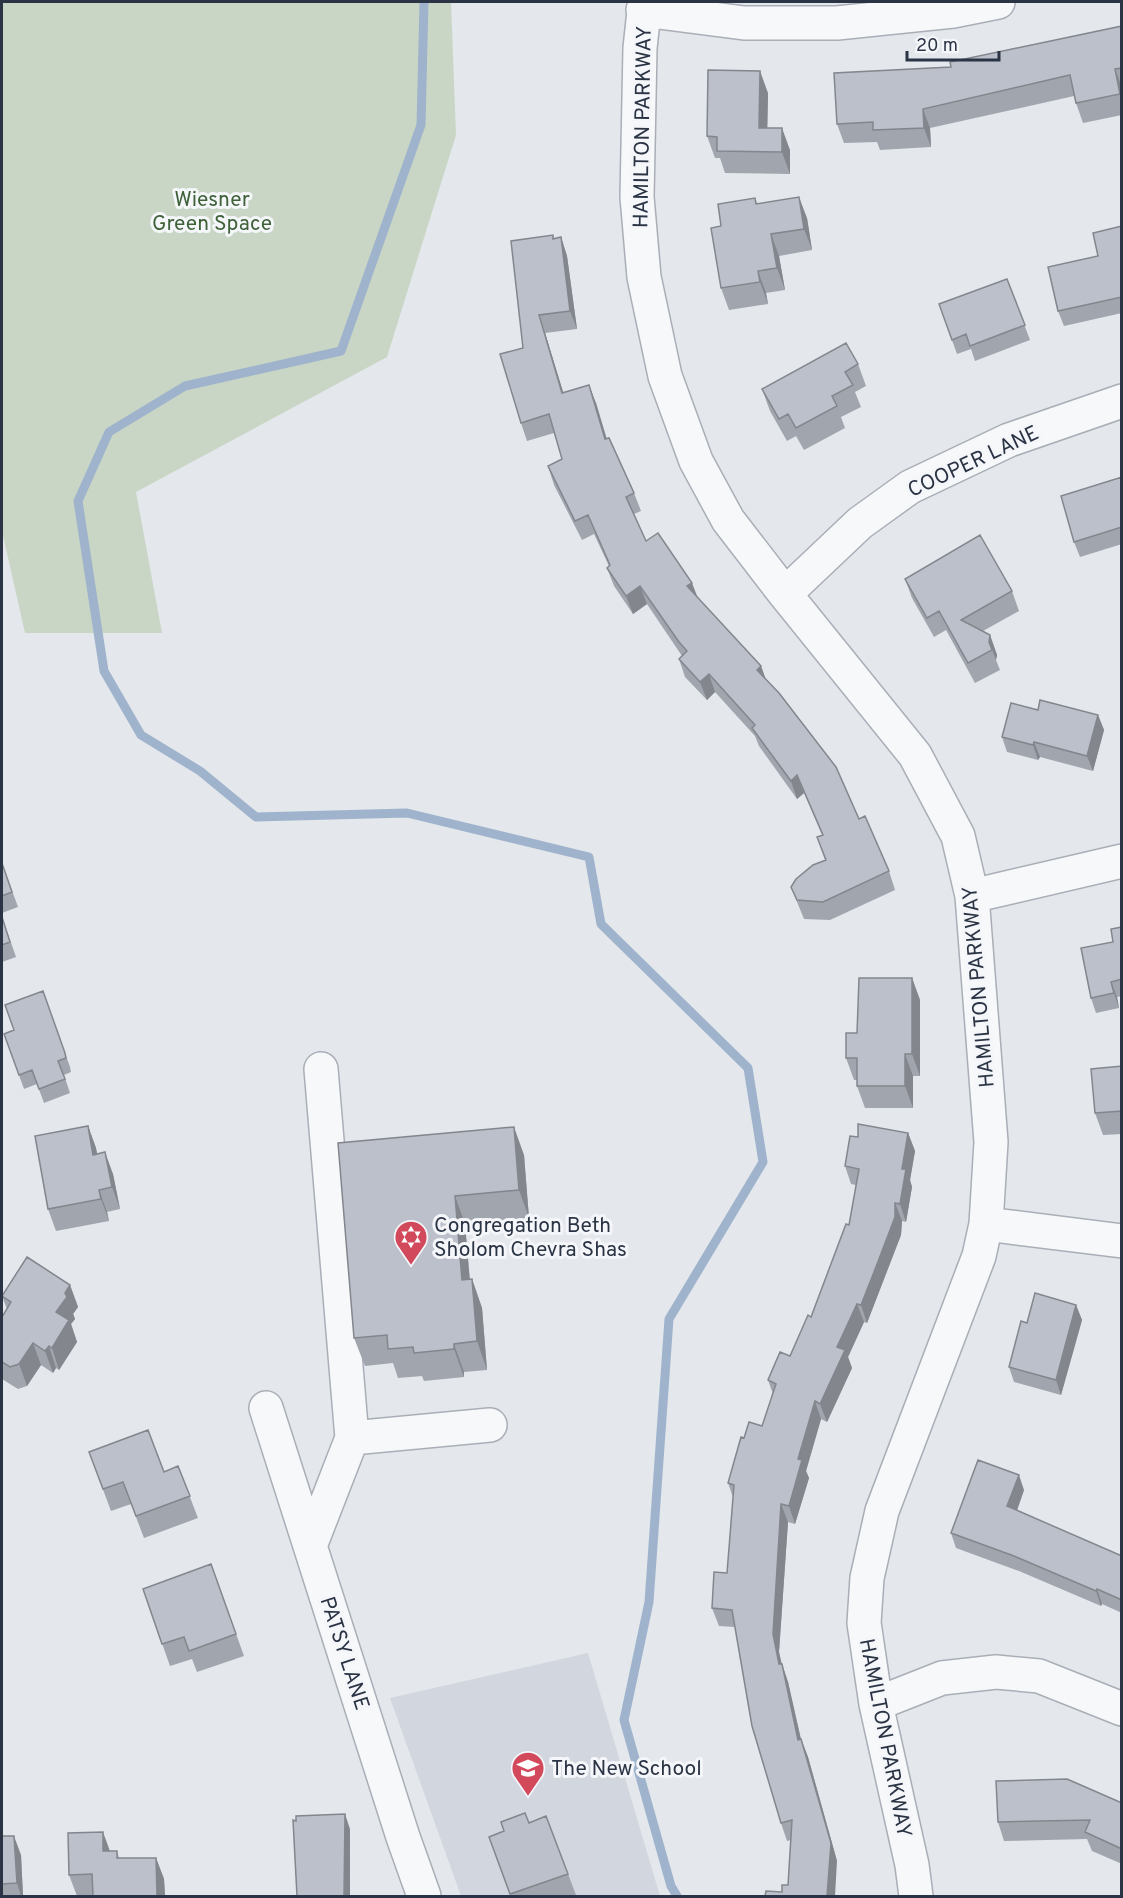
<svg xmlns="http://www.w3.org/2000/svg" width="1123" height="1898" font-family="Overpass,sans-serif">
<rect width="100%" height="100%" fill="#e4e7ec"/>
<path fill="#d2d6de" d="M588,1653L660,1896H461L390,1698Z"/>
<path fill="#c9d6c5" d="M2,2H451L456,135L387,357L136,492L162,633H25L2,531Z"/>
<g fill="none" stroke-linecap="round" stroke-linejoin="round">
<path stroke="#9fb4cc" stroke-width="9" d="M424,2L421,125L341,351L185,386L109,432L78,501L104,671L141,735L200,771L256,817L407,813L589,857L601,924L748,1068L763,1162L669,1319L649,1602L624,1720L671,1886L677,1896"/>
<g stroke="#a9aeb7" stroke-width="36">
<path id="minor" d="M645,2L640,48L637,197L644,277L665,376L696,461L728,520L785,594L915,755L958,836L972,896L991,1142L986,1224L979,1256L882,1511L867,1578L864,1623L876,1704L912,1865L916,1896
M643,10L744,23H837L953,11L998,2
M785,594L860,523L910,487L1009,440L1122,401
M972,896L1122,861
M986,1224L1122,1241
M266,1408L403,1837L424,1896
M352,1438L490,1425
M310,1546L352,1438L321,1069
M876,1704L942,1678L996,1672L1039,1676L1122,1709"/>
</g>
<use href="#minor" stroke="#f7f8fa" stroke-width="33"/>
</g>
<path fill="#a1a5ae" d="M1122,26V115L1083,123L1076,103L1074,96L930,128L931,147L880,150L877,142L844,143L837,124L951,67Z
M768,93L767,128L790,150V174L725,173L720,158H715L707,136Z
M755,198L757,203L807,218L812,250L779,256L785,290L766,293L768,304L729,310L721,288V226Z
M1122,226V313L1064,326L1058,311L1098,256Z
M553,235L554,238L561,237L567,256L577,329L545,333L563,393L596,403L607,439L634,493L641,511L634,514L646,541L761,666L765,678L859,819L889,871L895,890L830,920L804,919L791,887L825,860L817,837L822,835L804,793L797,799L759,746L755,736L715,692L707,700L685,677L679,659L682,656L647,604L633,614L614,586L607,568L609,566L594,534L582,540L554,485L548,466L562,459L554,433L527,441L521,423L523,348Z
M1007,279L1030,340L975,361L971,349L957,354L939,304Z
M858,364L866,386L855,392L861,407L841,417L845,428L804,450L796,436L787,441L770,411L762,389Z
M1122,477V544L1080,557L1074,542Z
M905,579L1012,591L1019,611L983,631L990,635L997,655L996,660L1000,670L975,683L946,630L934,637L912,598Z
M1098,715L1104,730L1093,771L1040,757L1038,760L1007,752L1002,737Z
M3,866L18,907L2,913V867Z
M2,917L16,957L2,962Z
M1122,927V996L1117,997L1119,1008L1096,1013L1091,998L1113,942Z
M912,978L920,1000V1076H913V1108H865L857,1086V1080H854L846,1058L857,1033Z
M43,991L70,1067L71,1072L64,1075L70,1093L44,1103L37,1084L24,1089L4,1034L14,1030Z
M1122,1066V1134L1103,1135L1095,1113Z
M88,1126L96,1148L97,1154L113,1174L120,1209L107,1212L109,1221L56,1231L48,1209Z
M908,1133L915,1151L910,1180L912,1187L906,1222L902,1221L901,1235L867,1323L864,1322L848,1357L852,1368L827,1422L821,1419L806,1471L809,1478L795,1524L788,1522L779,1652L782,1664L788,1682L801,1739L808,1757L837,1861L782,1892L788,1885L791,1840L787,1841L781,1823L735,1627L719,1626L712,1608L727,1573L733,1497L728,1483L744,1438L762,1426L773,1394L768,1380L790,1356L811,1317L849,1225L856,1185L851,1184L845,1166L858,1137Z
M338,1143L524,1155L529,1218L465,1224L470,1280L472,1279L482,1308L487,1370L464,1372V1377L424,1381L422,1376L398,1378L393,1363L365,1366L354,1338Z
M27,1257L70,1285L78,1307L73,1314L75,1319L71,1324L77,1342L59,1370L56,1368L53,1373L41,1365L27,1386L18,1389L2,1379V1317L7,1309L2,1296Z
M1076,1305L1082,1320L1061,1395L1014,1382L1009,1367L1027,1323Z
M89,1452L164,1472L178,1466L198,1518L144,1538L131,1504L111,1511Z
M1024,1490L1017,1511L1122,1556V1613L1102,1604L1101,1606L1019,1571L956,1548L951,1533Z
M211,1564L244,1656L197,1672L192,1659L170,1666L143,1589Z
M1122,1803V1864L1092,1851L1087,1839L1004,1841L998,1822Z
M546,1816L576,1895L573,1896H511L489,1837Z
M2,1836L21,1855L23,1896H2Z
M110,1851H117L119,1858H156L164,1879L165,1896H77L69,1875Z"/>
<path fill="#83868d" d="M1115,69L1122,88V98L1120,94Z
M760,71L768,93L767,150L759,128Z
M923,109L930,128L931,147L924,128Z
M782,128L790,150V174L782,152Z
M799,197L807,218L812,250L804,229Z
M771,234L779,256L785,290L777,268Z
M561,237L567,256L577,329L570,311Z
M758,271L766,293L768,304L760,282Z
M539,315L545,333L569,411L562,393Z
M589,385L596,403L612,458L605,439Z
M692,583L699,601L687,586Z
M640,586L647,604L633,614L626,596Z
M990,635L997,655L996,660L989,642Z
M761,666L768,685L757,670Z
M709,674L715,692L707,700L700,682Z
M1098,715L1104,730L1093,771L1087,756Z
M1034,742L1040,757L1038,760L1033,745Z
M797,775L804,793L797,799L791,781Z
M912,978L920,1000V1076L912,1054Z
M1111,982L1117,997L1119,1008L1114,993Z
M905,1054L913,1076V1108L905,1086Z
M88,1126L96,1148L101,1176L93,1155Z
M514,1127L524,1155L529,1218L519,1190Z
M908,1133L915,1151L910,1180L912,1187L906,1222L900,1204L902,1169Z
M105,1152L113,1174L120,1209L112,1187Z
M99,1190L107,1212L109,1221L101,1199Z
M455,1196L465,1224L472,1308L462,1280Z
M895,1203L902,1221L901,1235L867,1323L861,1305Z
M472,1279L482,1308L487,1370L477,1341Z
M70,1285L78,1307L73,1314L65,1293Z
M67,1297L75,1319L71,1324L77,1342L59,1370L52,1348L56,1312Z
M857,1304L864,1322L848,1357L852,1368L827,1422L820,1404L837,1347Z
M1076,1305L1082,1320L1061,1395L1056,1380Z
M33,1343L41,1365L27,1386L19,1364Z
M454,1344L464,1372V1377L454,1349Z
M49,1346L56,1368L53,1373L45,1351Z
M815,1401L821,1419L806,1471L809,1478L795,1524L789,1506L798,1459Z
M1019,1475L1024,1490L1013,1521L1007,1506Z
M781,1504L788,1522L779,1652L785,1682L779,1664L773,1634Z
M1097,1589L1102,1604L1101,1606L1096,1591Z
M782,1664L788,1682L805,1758L798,1740Z
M801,1739L808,1757L837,1861L835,1896H827Z
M345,1814L350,1829V1896H344Z
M103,1832L111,1854L103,1851Z
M14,1836L21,1855L23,1896H21L17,1883Z
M156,1858L164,1879L165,1896H157Z"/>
<path fill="#bbc0ca" stroke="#83868d" stroke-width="1.5" d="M1122,26V68L1115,69L1120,94L1076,103L1070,75L923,109L924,128L873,130V122L837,124L834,73L951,67L950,62Z
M708,70L760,71L759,128H782V152L717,151V137L707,136Z
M799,197L804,229L771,234L777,268L758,271L760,282L721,288L711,228L721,226L718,204L755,198L756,204Z
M1122,226V297L1058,311L1048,267L1098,256L1093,233Z
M553,235V239L561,237L570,311L539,315L562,393L589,385L605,439L609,438L634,493L626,497L646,541L658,533L692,583L687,586L761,666L757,670L779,693L836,767L859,819L865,816L889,871L823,902L797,900L791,887L796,879L813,865L826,860L817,837L823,835L797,775L791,781L752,728L755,725L709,674L700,682L679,659L687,651L679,642L640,586L626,596L607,568L610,565L588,515L575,521L548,466L562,459L549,414L521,423L500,354L523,348L511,241Z
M1007,279L1025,325L970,346L966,334L952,340L939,304Z
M846,343L858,364L845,372L853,385L832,396L837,406L796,428L788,414L779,419L762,389Z
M1122,477V527L1074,542L1061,496Z
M980,535L1012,591L961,620L990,635L989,642L992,650L968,663L939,611L927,618L905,579Z
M1040,700L1098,715L1087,756L1034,742L1033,745L1002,737L1011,703L1038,710Z
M3,866L12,892L2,896V867Z
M2,917L10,942L2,945Z
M1122,927V979L1111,982L1114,993L1091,998L1081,948L1113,942L1111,929Z
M859,978H912V1054H905V1086H857V1058H846V1033H857Z
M43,991L65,1053L66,1058L58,1061L65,1079L39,1089L32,1070L19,1075L4,1034L14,1030L5,1005Z
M1122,1066V1111L1095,1113L1091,1069Z
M858,1124L908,1133L902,1169H906L900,1204L895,1203V1217L874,1272L861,1305L857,1304L837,1347L845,1350L820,1404L815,1401L798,1459L802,1460L789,1506L781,1504L773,1634L779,1664H782L798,1740L801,1739L831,1843L827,1896H765L766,1891L782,1892V1885H788L792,1820L781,1823L752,1726L732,1610L712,1608L714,1572L727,1573L734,1485L728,1483L741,1437L744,1438L749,1422L762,1426L776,1384L768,1380L780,1352L790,1356L808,1315L811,1317L846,1224L849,1225L859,1169L845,1166L850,1136L858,1137Z
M88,1126L93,1155L105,1152L112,1187L99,1190L101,1199L48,1209L35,1136Z
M514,1127L519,1190L455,1196L462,1280L472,1279L477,1341L454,1344V1349L414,1353L413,1347L388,1349L387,1335L354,1338L338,1143Z
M27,1257L70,1285L65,1293L67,1297L56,1312L69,1320L52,1348L49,1346L45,1351L33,1343L19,1364L10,1367L2,1362V1317L11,1302L2,1296Z
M1035,1293L1076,1305L1056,1380L1009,1367L1021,1321L1027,1323Z
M148,1430L164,1472L178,1466L190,1496L136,1516L123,1482L103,1489L89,1452Z
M978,1460L1019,1475L1007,1506L1122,1556V1600L1097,1589L1096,1591L1014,1556L951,1533Z
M211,1564L236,1634L189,1651L184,1637L162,1644L143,1589Z
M1067,1779L1122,1803V1849L1085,1832L1090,1820L998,1822L996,1781Z
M525,1813L529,1823L546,1816L568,1874L510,1894L489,1837L504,1831L501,1822Z
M345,1814L344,1896H297L293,1820L296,1821V1816Z
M103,1832V1851H117V1858H156L157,1896H93L92,1874L69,1875L68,1833Z
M2,1836H14L17,1883L2,1884Z"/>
<defs>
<g id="synagogue-pin" transform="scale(1.725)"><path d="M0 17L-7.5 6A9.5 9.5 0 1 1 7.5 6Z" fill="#d1495b" stroke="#f4f6f9"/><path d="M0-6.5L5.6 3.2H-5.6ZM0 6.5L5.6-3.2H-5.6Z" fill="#fff"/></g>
<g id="school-pin" transform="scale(1.725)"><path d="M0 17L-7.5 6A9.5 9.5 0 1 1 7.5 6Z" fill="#d1495b" stroke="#f4f6f9"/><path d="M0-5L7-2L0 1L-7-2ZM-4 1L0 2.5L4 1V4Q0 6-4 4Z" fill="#fff"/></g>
</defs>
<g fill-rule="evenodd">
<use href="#synagogue-pin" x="411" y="1237"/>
<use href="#school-pin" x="528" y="1768"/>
</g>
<g text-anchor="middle" stroke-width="6" stroke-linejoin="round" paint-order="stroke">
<g font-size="21" fill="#2b3445" stroke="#f4f6f9">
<text transform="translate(642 127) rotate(-89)" y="7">HAMILTON PARKWAY</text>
<text transform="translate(973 461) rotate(-25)" y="7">COOPER LANE</text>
<text transform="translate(978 987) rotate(-95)" y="7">HAMILTON PARKWAY</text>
<text transform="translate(345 1653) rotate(72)" y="7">PATSY LANE</text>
<text transform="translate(886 1738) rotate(79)" y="7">HAMILTON PARKWAY</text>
</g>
<g font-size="21" fill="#3f6138" stroke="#f4f6f9">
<text x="212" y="206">Wiesner<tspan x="212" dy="24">Green Space</tspan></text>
</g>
<g font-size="21" fill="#2b3445" stroke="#f4f6f9" text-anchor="start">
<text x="434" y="1232">Congregation Beth<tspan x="434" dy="24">Sholom Chevra Shas</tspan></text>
<text x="551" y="1775">The New School</text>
</g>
</g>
<rect width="1123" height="1898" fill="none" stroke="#2b3445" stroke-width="6"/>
<path d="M907 51v9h92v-9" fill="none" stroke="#2b3445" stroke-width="3"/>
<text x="916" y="51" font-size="18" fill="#2b3445" stroke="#f4f6f9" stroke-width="4.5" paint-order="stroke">20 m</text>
</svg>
